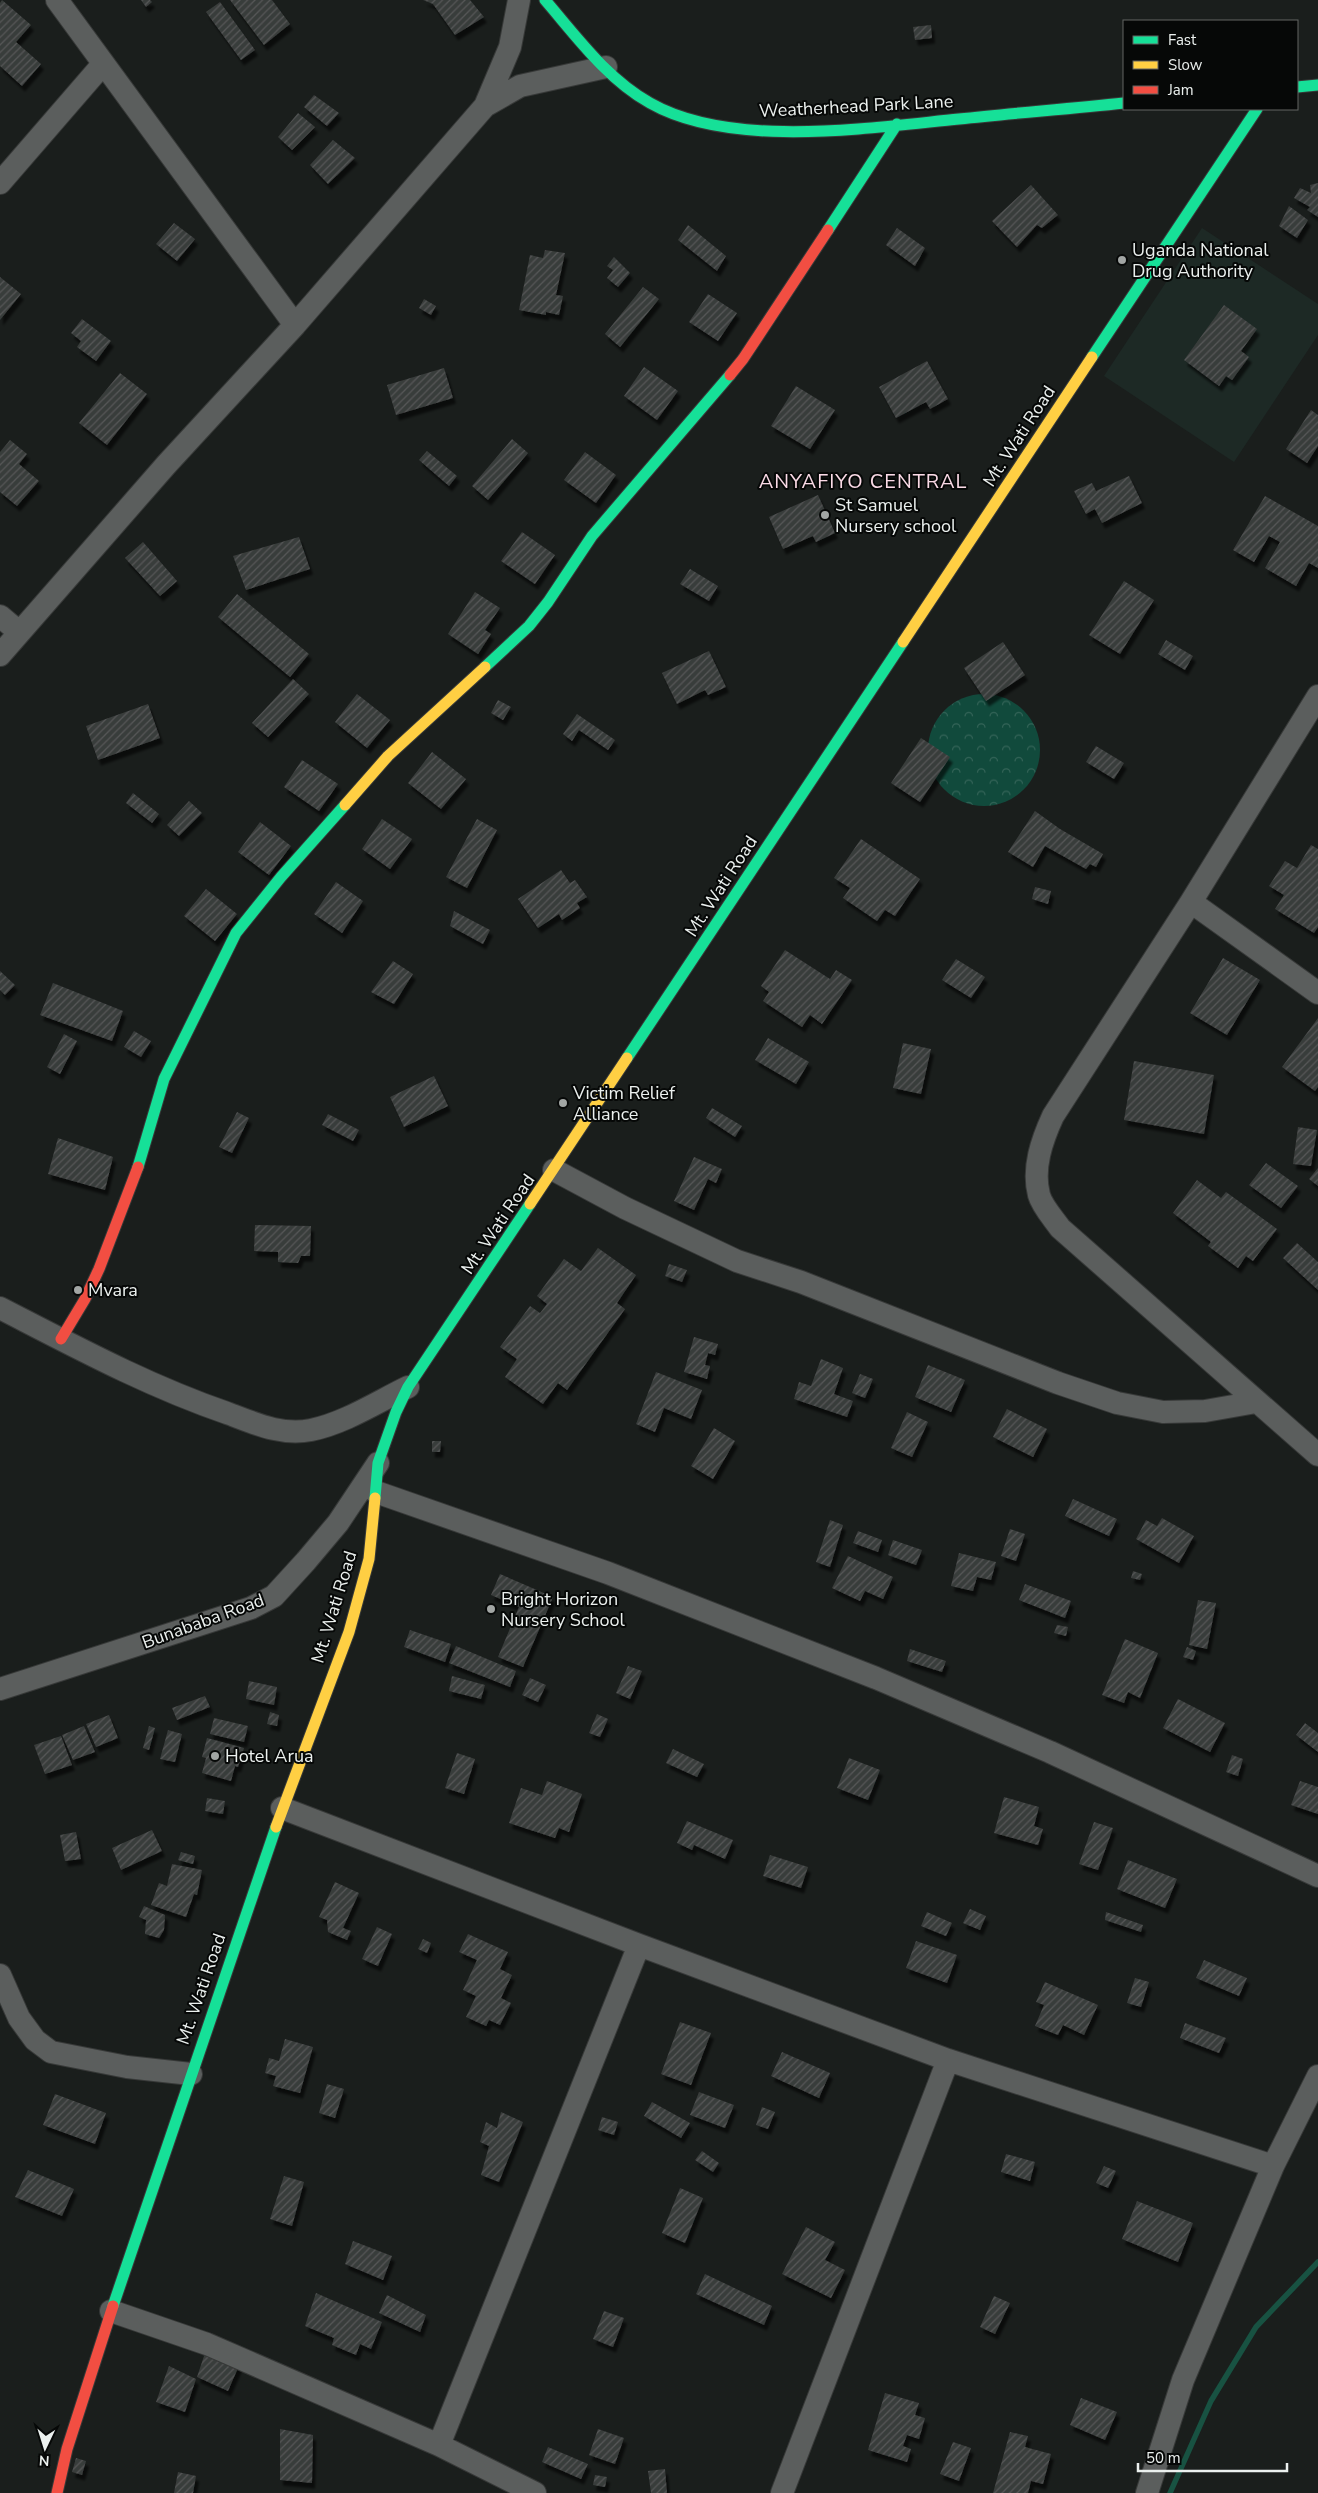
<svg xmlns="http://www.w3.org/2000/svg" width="1318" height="2493" font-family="'Nunito Sans',sans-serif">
<defs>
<pattern id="forest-crowns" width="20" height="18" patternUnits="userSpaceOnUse" patternTransform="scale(1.25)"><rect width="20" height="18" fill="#114a3c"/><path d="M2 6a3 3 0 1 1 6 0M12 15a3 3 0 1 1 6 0" fill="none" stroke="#346458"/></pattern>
<pattern id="building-hatch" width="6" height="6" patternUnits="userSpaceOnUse" patternTransform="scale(1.25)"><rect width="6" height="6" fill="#393c3b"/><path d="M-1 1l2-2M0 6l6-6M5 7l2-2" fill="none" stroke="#565858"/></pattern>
<filter id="shadow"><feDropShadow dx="3" dy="5.5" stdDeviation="1" flood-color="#0009"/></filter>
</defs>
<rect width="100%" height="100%" fill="#1a1e1c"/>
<path fill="#1d2925" d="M1202,228L1318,304V335L1234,462L1104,376Z"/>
<path fill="url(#forest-crowns)" d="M928 750a56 56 0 1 1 112 0a56 56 0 1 1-112 0Z"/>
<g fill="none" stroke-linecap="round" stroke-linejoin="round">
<path stroke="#185242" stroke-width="5.5" d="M1170,2493L1211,2401L1256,2327L1318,2262"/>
</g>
<path fill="url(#building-hatch)" filter="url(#shadow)" d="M2,0L31,25L16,42L41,64L22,86L0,66V3Z
M141,0H150L152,2L146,7Z
M230,0H272L290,24L264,45Z
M423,0H470L484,17L455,35L433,4Z
M220,2L255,50L241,60L206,12Z
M931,25L932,38L915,40L913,27Z
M314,95L339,113L327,126L304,107Z
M298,113L315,127L292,150L278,137Z
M333,140L355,158L328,184L310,165Z
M1318,183V217L1307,210L1310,207L1294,198L1300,188L1311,193L1310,185Z
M1031,185L1058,215L1042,228L1037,225L1017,247L992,221Z
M1289,206L1308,220L1297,238L1279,226Z
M174,223L195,239L177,261L156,244Z
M688,225L726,256L717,271L678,240Z
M897,228L925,248L915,266L886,245Z
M545,250L565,253L556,295L563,296L559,315L546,312V315L519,310L530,255L543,258Z
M614,257L630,273L618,287L607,278L613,270L607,266Z
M0,277L21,294L0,320Z
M643,287L659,299L620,347L605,334Z
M708,294L737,313L718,341L689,322Z
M424,299L436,306L431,315L419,308Z
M1224,305L1257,329L1241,351L1249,357L1232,380L1226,376L1219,386L1184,360Z
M82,319L111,341L96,361L77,347L81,341L71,333Z
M927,361L948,399L930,409L926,402L896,418L879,387Z
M644,367L678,391L657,420L624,396Z
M444,368L453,398L396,415L387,385Z
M120,373L147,394L107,445L79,423Z
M796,386L835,410L810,449L771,426Z
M1311,410L1318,415V446L1307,463L1286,449Z
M512,439L528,453L488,500L472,486Z
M10,440L27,454L19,464L39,481L17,506L0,492V452Z
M427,451L457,476L449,486L419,460Z
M585,452L616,475L596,503L564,480Z
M1129,476L1142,503L1102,523L1095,509L1086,514L1074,491L1092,483L1096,491Z
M818,495L835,533L816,542L813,536L783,549L769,517Z
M1265,496L1318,526V568L1309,563L1296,586L1265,568L1280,542L1269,536L1254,562L1233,550Z
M522,532L555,555L535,584L501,561Z
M299,537L310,569L246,590L233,556Z
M143,542L177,581L160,596L125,558Z
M690,569L718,586L709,601L680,584Z
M1124,581L1154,600L1120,654L1089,635Z
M475,592L500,608L485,630L491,634L478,654L448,634Z
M237,594L309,654L290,677L218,617Z
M1166,640L1193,656L1185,670L1158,654Z
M1003,642L1025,675L986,701L964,668Z
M709,651L726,687L708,695L705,690L677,704L662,673Z
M293,679L309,694L268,737L252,723Z
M357,694L390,720L367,748L335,722Z
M498,700L511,707L503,720L491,713Z
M148,704L160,738L98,760L86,726Z
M577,714L615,740L608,750L579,730L572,741L563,734Z
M921,738L950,757L920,802L891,783Z
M1096,746L1124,763L1114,779L1086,762Z
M432,752L466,779L441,809L408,783Z
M302,760L338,784L319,811L284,787Z
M133,793L159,814L152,823L126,803Z
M189,801L202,813L179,836L167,825Z
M1035,811L1060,829L1103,854L1096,867L1090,864L1086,869L1045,846L1033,867L1008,852Z
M382,819L412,839L390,869L362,849Z
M477,819L497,830L467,888L446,877Z
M260,822L291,846L269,875L238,852Z
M861,839L920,879L895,916L885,910L877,921L843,898L850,888L834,878Z
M1311,845L1318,849V927L1314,933L1275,909L1284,895L1269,886L1285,861L1297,868Z
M561,870L570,883L575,880L587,897L577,903L580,908L562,920L559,914L538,928L518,899Z
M336,882L363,901L342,933L314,914Z
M1035,887L1051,891L1048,904L1032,899Z
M206,889L237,914L215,941L184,916Z
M454,911L490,930L483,944L450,926Z
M785,950L830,979L836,970L852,980L822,1024L810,1015L802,1027L763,1001L769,992L761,986Z
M1223,958L1260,980L1227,1035L1190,1013Z
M956,959L985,977L971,998L942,980Z
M393,961L413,974L394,1004L371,992Z
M0,971L15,985L5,995L0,990Z
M53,983L123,1011L112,1041L40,1015Z
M1318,1018V1087L1315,1091L1282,1067Z
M134,1031L151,1041L141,1057L124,1047Z
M64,1034L77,1041L60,1074L47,1067Z
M768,1038L809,1062L796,1084L755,1060Z
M903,1043L931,1049L921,1094L893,1088Z
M1134,1061L1214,1075L1204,1134L1124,1120Z
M434,1076L448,1106L404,1127L390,1097Z
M712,1108L742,1126L735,1137L706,1118Z
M237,1112L249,1118L232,1153L219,1147Z
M328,1114L359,1130L353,1141L322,1125Z
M1298,1127L1317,1130L1311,1166L1293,1164Z
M58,1138L113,1157L105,1190L48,1174Z
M694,1157L722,1169L716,1183L708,1179L694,1210L674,1201Z
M1266,1163L1298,1186L1281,1208L1249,1185Z
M1318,1168V1186L1309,1179Z
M1197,1180L1221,1198L1226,1192L1277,1229L1253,1261L1246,1256L1238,1268L1208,1246L1211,1242L1173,1213Z
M255,1225L311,1226L310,1256H301L298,1263L278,1262V1252L254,1251Z
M1297,1243L1318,1262V1290L1283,1258Z
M598,1248L636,1275L617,1303L625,1309L567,1390L558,1383L543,1404L505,1377L517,1359L500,1347L530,1306L540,1313L547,1304L537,1296L564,1259L581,1271Z
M669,1264L687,1270L682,1282L665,1276Z
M694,1337L718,1344L715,1355L708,1353L705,1365L710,1366L707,1379L684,1372Z
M821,1359L843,1368L834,1394L853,1401L847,1417L794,1399L799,1382L811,1386Z
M928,1365L965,1380L951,1412L915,1397Z
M656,1372L702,1390L691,1419L664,1408L655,1432L636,1424Z
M860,1374L873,1379L865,1398L852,1393Z
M1007,1409L1047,1429L1033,1457L993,1437Z
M907,1412L928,1422L912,1457L891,1448Z
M714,1428L735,1441L713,1479L691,1466Z
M432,1441H441L440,1452H432Z
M1073,1499L1117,1519L1109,1536L1065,1516Z
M1162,1518L1194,1536L1179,1563L1136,1539L1146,1520L1157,1526Z
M830,1520L843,1525L830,1567L816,1562Z
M1010,1529L1025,1534L1016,1561L1001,1556Z
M858,1531L882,1540L878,1552L853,1543Z
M893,1540L922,1550L916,1565L888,1555Z
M959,1553L996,1562L991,1580L977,1577L973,1591L951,1586Z
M848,1556L893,1577L883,1599L865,1591L860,1601L832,1588Z
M1133,1571L1142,1574L1140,1580L1131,1578Z
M500,1574L553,1597L523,1667L498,1657L519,1607L491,1595Z
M1025,1584L1071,1601L1065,1618L1019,1600Z
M1198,1600L1216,1603L1207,1649L1189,1645Z
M1057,1625L1068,1627L1066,1636L1054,1633Z
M410,1630L451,1644L445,1662L404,1647Z
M1125,1639L1158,1653L1140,1698L1128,1692L1124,1703L1102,1695Z
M456,1646L516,1671L510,1687L449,1663Z
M1187,1647L1196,1651L1193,1660L1183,1657Z
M910,1649L946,1661L942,1672L907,1661Z
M628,1666L642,1671L630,1699L616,1693Z
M452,1676L485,1685L481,1699L449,1691Z
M530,1678L546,1685L538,1702L522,1695Z
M249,1681L277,1687L274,1705L246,1699Z
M205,1696L210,1707L177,1720L172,1708Z
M1178,1699L1225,1723L1210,1752L1163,1728Z
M270,1712L279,1715L277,1726L267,1724Z
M597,1714L608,1719L600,1737L589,1733Z
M109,1715L118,1738L96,1747L86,1724Z
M214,1718L248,1726L244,1742L210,1734Z
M1305,1723L1318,1733V1752L1296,1735Z
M84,1726L95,1752L73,1760L62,1735Z
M149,1726L155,1728L149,1750L143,1748Z
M168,1730L182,1734L175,1762L160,1759Z
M61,1736L72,1765L45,1774L34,1745Z
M207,1738L244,1748L238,1767L235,1766L231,1781L202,1773L206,1758L202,1757Z
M673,1749L704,1764L697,1777L666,1763Z
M457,1753L475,1759L464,1794L445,1788Z
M1232,1755L1243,1759L1238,1776L1226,1772Z
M849,1758L880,1770L868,1800L837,1788Z
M547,1781L582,1794L569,1832L559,1828L555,1838L509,1823L521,1788L542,1795Z
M1300,1781L1318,1787V1814L1291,1805Z
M1004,1797L1039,1807L1034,1826L1043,1829L1038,1845L994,1833Z
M207,1798L225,1801L223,1814L205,1811Z
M687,1821L733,1840L725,1859L694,1845L692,1850L677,1843Z
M1094,1822L1113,1828L1098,1870L1079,1864Z
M152,1830L162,1851L121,1870L112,1848Z
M76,1832L81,1859L65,1861L60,1835Z
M181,1852L195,1856L193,1864L178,1860Z
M770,1855L808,1867L801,1888L763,1876Z
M1128,1860L1177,1879L1165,1908L1117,1889Z
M172,1864L202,1870L197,1895L194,1894L186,1917L151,1905L159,1883L167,1886Z
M335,1882L359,1893L343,1928L351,1931L347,1940L328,1932L327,1920L319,1917Z
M144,1906L165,1915L164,1930L159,1938L145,1934L146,1920L139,1917Z
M970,1909L986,1916L980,1930L963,1923Z
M927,1912L952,1923L946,1936L921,1926Z
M1106,1912L1143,1925L1141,1932L1105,1920Z
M377,1927L392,1934L378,1966L362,1959Z
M468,1934L508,1952L500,1969L512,1975L501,1998L511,2003L500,2025L489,2020L486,2026L466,2017L476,1996L463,1990L477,1960L459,1952Z
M423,1939L431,1943L427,1953L418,1949Z
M916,1941L957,1955L947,1983L906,1968Z
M1204,1960L1247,1978L1239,1996L1196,1978Z
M1135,1978L1149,1982L1141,2007L1127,2003Z
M1045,1982L1098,2005L1084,2035L1063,2025L1058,2035L1035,2026L1044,2005L1036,2002Z
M680,2022L711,2033L691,2085L661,2074Z
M1185,2023L1226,2038L1219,2053L1180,2038Z
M285,2039L313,2047L300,2093L273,2086L276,2076L265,2073L269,2058L279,2061Z
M782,2052L830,2073L819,2098L771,2076Z
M327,2084L344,2089L335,2118L319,2113Z
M699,2092L734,2105L725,2128L690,2115Z
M55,2094L106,2113L95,2144L43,2125Z
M652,2102L690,2123L681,2138L644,2116Z
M762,2107L775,2112L768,2129L756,2125Z
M501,2112L523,2122L499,2182L481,2175L489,2146L480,2142L486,2122L497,2128Z
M602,2117L618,2122L614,2135L598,2130Z
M702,2151L719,2163L713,2172L695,2160Z
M1006,2154L1035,2162L1030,2181L1001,2172Z
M1104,2166L1116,2171L1108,2188L1096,2183Z
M28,2170L74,2189L62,2216L15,2197Z
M284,2176L304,2182L292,2226L270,2219Z
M680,2188L703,2198L685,2243L662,2233Z
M1137,2201L1193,2223L1178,2262L1122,2239Z
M806,2227L835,2242L825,2260L845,2270L831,2298L782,2274Z
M353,2241L392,2256L383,2280L345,2264Z
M705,2274L772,2306L764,2325L696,2294Z
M316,2293L382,2322L371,2349L360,2344L356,2355L332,2345L334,2338L305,2326Z
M387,2295L426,2315L420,2332L379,2313Z
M994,2296L1010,2303L995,2334L980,2327Z
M604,2311L624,2318L613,2347L593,2339Z
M207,2347L241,2361L228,2391L197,2377Z
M169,2366L196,2379L185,2412L156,2402Z
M885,2393L919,2403L915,2415L925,2418L919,2439L907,2435L903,2446L911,2449L907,2462L868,2450Z
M1081,2398L1117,2412L1105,2440L1070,2425Z
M280,2429L313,2435L312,2483L280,2480Z
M598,2429L624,2438L615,2464L589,2455Z
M1010,2432L1028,2436L1025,2447L1051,2454L1043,2484L1031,2481L1028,2493H993Z
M953,2442L971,2448L959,2481L940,2474Z
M548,2447L588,2464L581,2479L542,2462Z
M76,2458L86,2461L82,2475L72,2472Z
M665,2469L667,2493H651L648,2471Z
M178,2472L196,2476L193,2493H174Z
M595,2475L607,2477L605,2487L593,2485Z"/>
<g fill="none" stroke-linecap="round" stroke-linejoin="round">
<g stroke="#373938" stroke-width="24">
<path id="street" d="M57,0L295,325
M485,106L520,86L606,67
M0,183L103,64
M0,616L19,632
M0,655L166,465L295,325L485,106L510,47L519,0
M1318,696L1191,902L1053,1116C1042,1140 1032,1168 1039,1195C1042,1206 1053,1218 1060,1228L1318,1455
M1191,902L1318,993
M554,1170L625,1208L737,1261L801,1282L1058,1383L1117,1403L1163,1412L1205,1411L1256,1402
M0,1308C74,1346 148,1386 227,1413C254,1423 281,1436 311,1430C345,1423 377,1402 408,1387
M376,1492L608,1573L876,1678L1050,1752L1318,1876
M0,1689L251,1608L274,1596L306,1561L338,1523L378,1463
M282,1808L639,1945L948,2060L1273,2166
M0,1975L19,2018L35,2040L51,2052L127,2067L191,2074
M111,2311L207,2344L439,2445L535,2493
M439,2445L639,1945
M782,2493L948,2060
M1147,2493L1183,2380L1273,2166L1318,2076"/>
</g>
<g stroke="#373938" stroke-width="13">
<path id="fast" d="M545,0C576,36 607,79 650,103C731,149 868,128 959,119C1014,113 1069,109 1124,103
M1297,87L1318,85
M828,230L897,124
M1092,357L1257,109
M485,667L529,626L548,602L592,536L730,375
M627,1058L903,642
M138,1167L164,1079L236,933L281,877L345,805
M375,1498L378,1463L396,1412L408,1387L530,1204
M113,2306L276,1827"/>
</g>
<g stroke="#373938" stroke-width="13">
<path id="slow" d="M903,642L1092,357
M345,805L388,756L485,667
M530,1204L627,1058
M276,1827L349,1632L369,1559L375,1498"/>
</g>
<g stroke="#373938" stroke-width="13">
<path id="jam" d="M730,375L743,359L828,230
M61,1339L85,1299L99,1269L138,1167
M57,2493L67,2449L113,2306"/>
</g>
<use href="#street" stroke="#5b5e5d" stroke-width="22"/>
<use href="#fast" stroke="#16e098" stroke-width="11"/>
<use href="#slow" stroke="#ffcf43" stroke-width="11"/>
<use href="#jam" stroke="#f24e42" stroke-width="11"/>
</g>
<g fill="#a2a6a4" stroke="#060807" stroke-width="2">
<circle cx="1122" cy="260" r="5"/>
<circle cx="825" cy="515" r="5"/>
<circle cx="563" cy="1103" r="5"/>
<circle cx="78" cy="1290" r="5"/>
<circle cx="491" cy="1609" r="5"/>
<circle cx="215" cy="1756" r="5"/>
</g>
<g text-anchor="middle" stroke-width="4" stroke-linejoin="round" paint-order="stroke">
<g font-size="18" fill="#ebf0ee" stroke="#060807">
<text transform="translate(856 106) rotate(-3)" y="6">Weatherhead Park Lane</text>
<text transform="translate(1019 436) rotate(-57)" y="6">Mt. Wati Road</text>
<text transform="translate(721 886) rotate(-57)" y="6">Mt. Wati Road</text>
<text transform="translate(498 1224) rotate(-56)" y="6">Mt. Wati Road</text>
<text transform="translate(334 1607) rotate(-73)" y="6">Mt. Wati Road</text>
<text transform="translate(203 1621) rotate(-20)" y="6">Bunababa Road</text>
<text transform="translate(201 1989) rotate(-71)" y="6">Mt. Wati Road</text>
</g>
<g font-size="18" fill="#ebf0ee" stroke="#060807" text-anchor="start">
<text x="1132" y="256">Uganda National<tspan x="1132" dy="21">Drug Authority</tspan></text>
<text x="835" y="511">St Samuel<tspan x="835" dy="21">Nursery school</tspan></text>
<text x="573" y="1099">Victim Relief<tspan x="573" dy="21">Alliance</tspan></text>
<text x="88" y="1296">Mvara</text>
<text x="501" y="1605">Bright Horizon<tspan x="501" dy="21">Nursery School</tspan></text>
<text x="225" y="1762">Hotel Arua</text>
</g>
<g font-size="20" letter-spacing="1" fill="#fadae6" stroke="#060807">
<text x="863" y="488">ANYAFIYO CENTRAL</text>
</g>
</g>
<rect x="1123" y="20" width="175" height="90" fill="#060807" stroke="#626563"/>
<rect x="1133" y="36" width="25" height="8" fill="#16e098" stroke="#626563"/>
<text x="1168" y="45" font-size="15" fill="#ebf0ee">Fast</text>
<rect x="1133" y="61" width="25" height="8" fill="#ffcf43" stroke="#626563"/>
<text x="1168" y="70" font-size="15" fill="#ebf0ee">Slow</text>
<rect x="1133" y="86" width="25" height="8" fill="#f24e42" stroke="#626563"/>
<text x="1168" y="95" font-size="15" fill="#ebf0ee">Jam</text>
<g transform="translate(45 2448) rotate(184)" stroke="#060807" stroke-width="4" paint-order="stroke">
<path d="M0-4L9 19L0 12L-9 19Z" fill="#ebf0ee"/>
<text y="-8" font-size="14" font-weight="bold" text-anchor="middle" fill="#ebf0ee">N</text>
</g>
<path d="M1138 2463v8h149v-8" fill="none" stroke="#ebf0ee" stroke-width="2.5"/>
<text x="1146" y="2463" font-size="15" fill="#ebf0ee" stroke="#060807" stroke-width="4" paint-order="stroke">50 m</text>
</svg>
